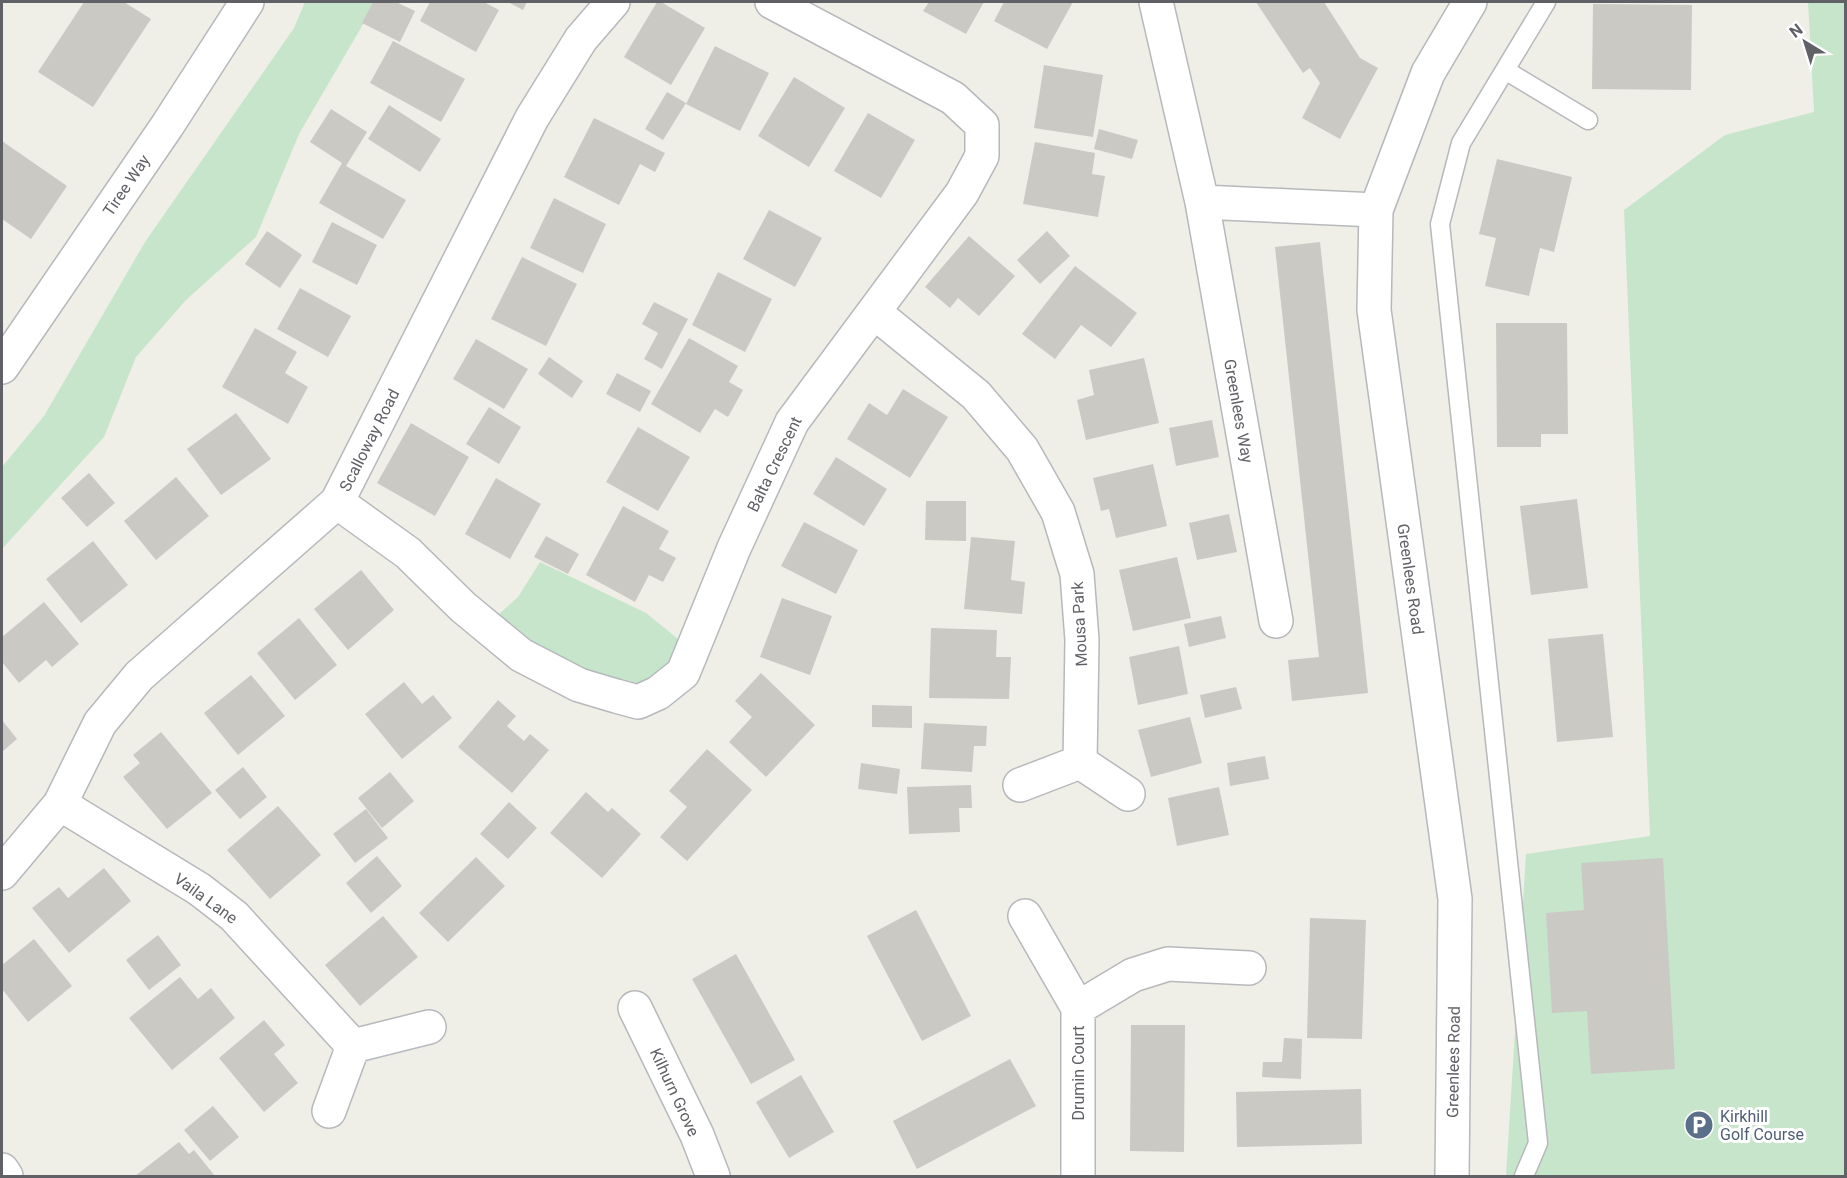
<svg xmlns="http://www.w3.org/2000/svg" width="1847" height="1178" font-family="Roboto,sans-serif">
<rect width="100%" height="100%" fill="#efefe7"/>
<path fill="#c6e5cb" d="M305,2H376L299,134L256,237L186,300L136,357L104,437L2,549V467L44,416L145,242L294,28Z
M1808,2H1845V1176H1506L1526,854L1650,836L1624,210L1725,135L1814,112Z
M540,562L646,613L688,647L638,695L489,623L518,597Z"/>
<path fill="#cbc9c4" d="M84,2H124L151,19L93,107L38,72Z
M373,2H396L415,11L400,42L362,23Z
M430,2H484L499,10L476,52L420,21Z
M508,2H527L523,10Z
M657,2H661L705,28L671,85L624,57Z
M929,2H984L966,34L923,11Z
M1004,2H1073L1047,49L994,21Z
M1256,2H1324L1360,58L1378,68L1340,139L1302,118L1320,83L1310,68L1303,73Z
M1593,4L1692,5L1691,90L1592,89Z
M393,41L465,79L441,122L370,83Z
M715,46L769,73L740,131L686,104Z
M1044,65L1103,75L1093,137L1034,128Z
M794,77L845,108L809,167L758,136Z
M667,92L686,103L663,140L645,129Z
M389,105L441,139L420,172L368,139Z
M331,109L367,132L346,166L406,200L383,239L319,203L342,163L310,142Z
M868,113L915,140L881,198L834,171Z
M594,118L665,153L655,172L640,164L619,205L564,177Z
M1099,129L1138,140L1132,159L1094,149Z
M2,141L67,186L31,239L2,219Z
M1035,142L1095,153L1092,174L1105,176L1098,217L1023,204Z
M1497,159L1572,177L1554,252L1540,248L1529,296L1485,286L1496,238L1479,234Z
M554,198L606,224L583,273L530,248Z
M769,210L822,238L795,287L743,259Z
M332,222L377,245L357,285L312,262Z
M267,231L302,255L280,288L245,264Z
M1047,231L1070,256L1040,284L1017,260Z
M969,236L1015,276L979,316L958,298L950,308L925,287Z
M1320,242L1368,693L1292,701L1288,660L1319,657L1275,247Z
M522,257L577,284L546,346L491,319Z
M1075,266L1137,313L1111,347L1081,325L1055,359L1022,334Z
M718,272L772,299L745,352L692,325Z
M300,288L351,316L328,357L277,329Z
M654,302L688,319L662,369L644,359L658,333L642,324Z
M1496,323H1567L1568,434H1541V447H1497Z
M255,328L297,352L285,373L308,387L288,424L222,387Z
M689,338L738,366L729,382L743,390L728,417L715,409L700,433L651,404Z
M476,339L528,369L504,409L453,379Z
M549,357L583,381L572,398L538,374Z
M1144,358L1159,423L1086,440L1077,400L1094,395L1089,370Z
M617,373L651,391L640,412L606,394Z
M903,389L948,417L910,478L847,439L869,403L887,415Z
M489,407L521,427L499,464L466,444Z
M236,413L271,459L221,495L187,449Z
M1212,420L1219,457L1176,466L1169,428Z
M411,423L469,457L435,516L377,483Z
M638,427L690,457L658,511L606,482Z
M836,457L887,489L864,526L813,494Z
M1153,464L1167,526L1116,538L1109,509L1101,511L1093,478Z
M89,473L115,503L87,527L61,498Z
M176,477L209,516L156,560L124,521Z
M496,478L541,504L510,559L465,534Z
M1577,499L1588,588L1531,595L1520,506Z
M926,501H966V541L925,540Z
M623,506L669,531L659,549L676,558L663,582L649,575L635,602L586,575Z
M1229,514L1237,552L1197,560L1189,523Z
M804,522L858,550L836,594L781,566Z
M546,536L579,554L568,574L534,557Z
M971,537L1015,541L1011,580L1025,582L1022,614L964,609Z
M93,541L128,585L81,623L46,579Z
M1177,557L1191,618L1133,631L1119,570Z
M361,570L394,610L348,650L314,609Z
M782,598L832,616L810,675L760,657Z
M44,602L79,644L52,667L46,660L19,683L2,662V637Z
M1221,616L1226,638L1189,647L1184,624Z
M299,618L337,665L295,700L257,653Z
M931,628L997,630L996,657H1011L1009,699L929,698Z
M1603,634L1613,737L1557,742L1548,639Z
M1179,646L1188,694L1138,705L1129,657Z
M761,673L815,725L766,777L729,742L752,717L735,701Z
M251,675L285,716L238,755L204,713Z
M404,682L422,704L433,695L452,718L402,759L365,714Z
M1236,687L1242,709L1205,718L1200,695Z
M498,700L516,716L507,726L524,741L530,734L549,750L512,793L458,747Z
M872,705L912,706V728L872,727Z
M1190,717L1202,763L1151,777L1138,730Z
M2,720L17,739L2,752Z
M924,723L987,726L986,746H974L972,772L921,769Z
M161,732L212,793L167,829L123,777L140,763L133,755Z
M707,749L752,790L687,861L660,837L687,807L669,791Z
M1265,756L1269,779L1230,786L1227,763Z
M861,763L900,769L897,794L858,789Z
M243,767L267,797L240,819L215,790Z
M390,772L414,801L382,828L358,798Z
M971,785L972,808H959L960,832L909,834L907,787Z
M1219,787L1229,835L1177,846L1168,798Z
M586,792L608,812L612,808L641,834L602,878L550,833Z
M509,802L537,828L508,859L480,834Z
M278,806L321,855L270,899L227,850Z
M366,809L388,838L355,863L333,834Z
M377,856L402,886L371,913L346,883Z
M476,857L505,886L448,942L419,913Z
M1663,858L1675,1069L1591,1074L1587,1011L1552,1013L1546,913L1584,910L1581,863Z
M104,868L131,901L69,953L32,908L59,887L68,898Z
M916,910L971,1016L922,1041L867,936Z
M383,916L418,957L360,1006L325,965Z
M1310,918L1366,920L1362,1039L1307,1038Z
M158,935L181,965L149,990L126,960Z
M34,939L72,986L28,1022L2,989V965Z
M736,954L795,1060L751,1084L692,979Z
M180,977L198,999L211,988L235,1018L172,1070L129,1018Z
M264,1020L285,1045L274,1054L298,1083L264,1112L219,1058Z
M1131,1025H1185L1184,1152L1130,1151Z
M1284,1038L1302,1039L1301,1079L1262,1077L1263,1062H1282Z
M1010,1059L1036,1106L917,1169L893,1121Z
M801,1075L834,1132L789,1158L756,1102Z
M1361,1089L1362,1144L1237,1147L1236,1092Z
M213,1106L239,1137L210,1161L184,1130Z
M179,1142L189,1154L194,1150L215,1176H135Z"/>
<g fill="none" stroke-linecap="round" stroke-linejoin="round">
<g stroke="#b7b8bc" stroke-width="21">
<path id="service" d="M1505,70L1588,120
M1524,1176L1538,1143L1440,224L1461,143L1546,2"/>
</g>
<g stroke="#b7b8bc" stroke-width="36">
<path id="minor" d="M1156,2L1202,202L1276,621
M1202,202L1376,210
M874,312L976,395L1022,449L1058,512L1077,574L1082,640L1080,762L1128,794
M2,367L167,126L247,2
M337,502L408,553L463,607L521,655L579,685L616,696L638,702L658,693L683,673L734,548L792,422L962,193L982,156V125L953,98L772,2
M1020,785L1080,762
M60,804L199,889L234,916L353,1046L429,1027
M2,873L60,804L100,723L139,676L337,502L532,118L581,39L613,2
M1025,916L1078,1008
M635,1008L697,1135L713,1176
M329,1111L353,1046
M2,1170L6,1176
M1078,1176V1008L1133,975L1168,964L1249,968"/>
</g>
<g stroke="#b6b8bd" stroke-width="36">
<path id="secondary" d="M1452,1176L1455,899L1374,310L1376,210L1428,73L1470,2"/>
</g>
<use href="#service" stroke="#fff" stroke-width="18"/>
<use href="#minor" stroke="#fff" stroke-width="33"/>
<use href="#secondary" stroke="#fff" stroke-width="33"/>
</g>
<defs>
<g id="parking-disc" transform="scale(1.5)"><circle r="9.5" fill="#5c6f8a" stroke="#fff"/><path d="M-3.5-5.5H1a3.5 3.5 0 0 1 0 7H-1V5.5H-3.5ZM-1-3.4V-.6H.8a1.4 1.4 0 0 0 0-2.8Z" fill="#fff"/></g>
</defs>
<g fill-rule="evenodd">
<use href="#parking-disc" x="1699" y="1125"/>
</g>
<g text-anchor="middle" stroke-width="6" stroke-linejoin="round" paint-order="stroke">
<g font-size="16" fill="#5f6166" stroke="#fff">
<text transform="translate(126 185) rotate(-56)" y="6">Tiree Way</text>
<text transform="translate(1239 411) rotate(80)" y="6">Greenlees Way</text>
<text transform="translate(369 440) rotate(-63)" y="6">Scalloway Road</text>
<text transform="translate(774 464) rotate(-64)" y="6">Balta Crescent</text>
<text transform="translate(1411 579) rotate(82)" y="6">Greenlees Road</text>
<text transform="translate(1079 624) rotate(-93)" y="6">Mousa Park</text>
<text transform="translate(206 898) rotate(36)" y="6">Vaila Lane</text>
<text transform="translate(1453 1062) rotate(-89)" y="6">Greenlees Road</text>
<text transform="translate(1078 1073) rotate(-90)" y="6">Drumin Court</text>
<text transform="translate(675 1092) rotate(65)" y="6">Kilhurn Grove</text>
</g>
<g font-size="16" fill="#4e5e75" stroke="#fff" text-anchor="start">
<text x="1720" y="1122">Kirkhill<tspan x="1720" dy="18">Golf Course</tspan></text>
</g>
</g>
<rect width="1847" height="1178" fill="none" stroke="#5f6166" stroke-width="6"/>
<g transform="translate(1805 42) rotate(322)" stroke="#ffffff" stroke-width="4.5" paint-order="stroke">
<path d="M0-4.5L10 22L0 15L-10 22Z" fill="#5f6166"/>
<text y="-9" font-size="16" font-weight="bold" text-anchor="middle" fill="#5f6166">N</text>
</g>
</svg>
